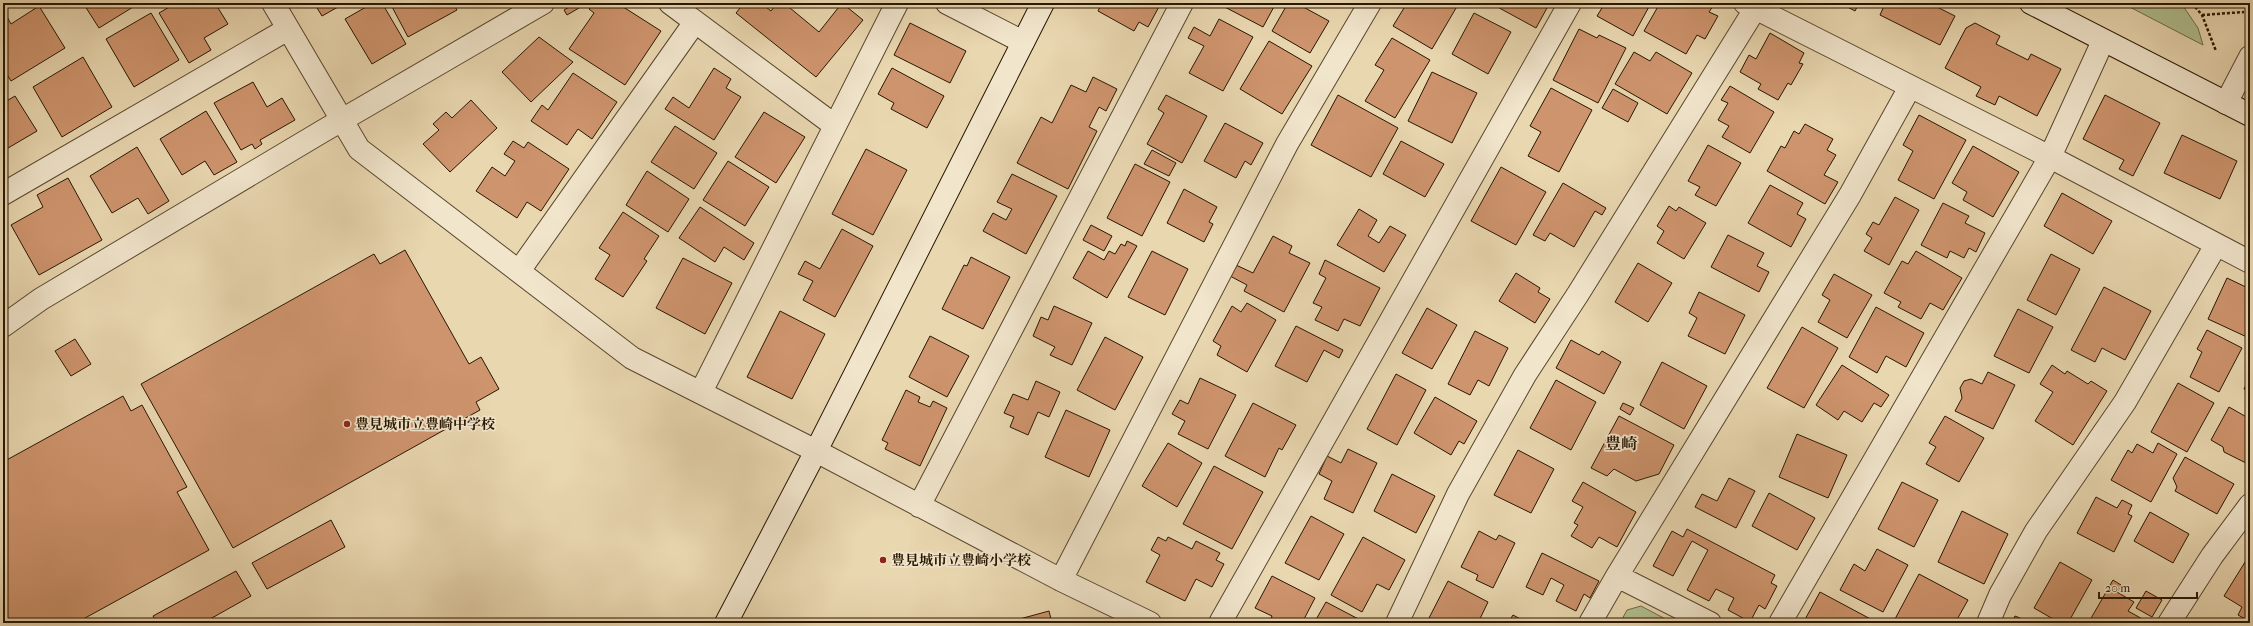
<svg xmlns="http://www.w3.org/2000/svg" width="2253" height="626" font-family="'IM FELL French Canon','Noto Serif JP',serif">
<rect width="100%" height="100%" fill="#e9d7b0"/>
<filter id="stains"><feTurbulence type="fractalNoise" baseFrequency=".005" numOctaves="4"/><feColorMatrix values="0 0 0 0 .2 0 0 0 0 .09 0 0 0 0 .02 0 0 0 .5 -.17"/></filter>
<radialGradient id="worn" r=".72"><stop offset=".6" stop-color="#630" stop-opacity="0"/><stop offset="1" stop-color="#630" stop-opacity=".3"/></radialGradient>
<path fill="#b1bf90" stroke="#6c6a48" d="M2122,3H2181L2198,28L2203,45Z
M1641,606L1673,623H1620L1627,610Z"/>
<path fill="#ce946d" stroke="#281601" d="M83,3H138V4L99,28Z
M176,3H215L228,24L204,38L211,50L189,63L159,13Z
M314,3H345L322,16Z
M373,3H382L406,44L372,64L345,19Z
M390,3H453L457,10L408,37Z
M576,3H583L584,5L567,15L564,10Z
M593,3H617L661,31L625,85L569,49L594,13L589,9Z
M744,3H761L771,11L777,3H784L819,32L842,3L863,20L816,77L736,13Z
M1102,3H1161L1148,27L1139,22L1134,31L1098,11Z
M1217,3H1276L1263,27Z
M1288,3H1296L1329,21L1310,53L1272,31Z
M1407,3H1459L1432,49L1393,26Z
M1537,3L1547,8L1536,28L1492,4Z
M1605,3H1651L1633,36L1597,16Z
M1660,3H1715L1709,12L1718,16L1705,39L1697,35L1686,54L1644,31Z
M1840,3H1859L1855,11Z
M1879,3H1929L1955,16L1940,45L1880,15L1884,6Z
M39,6L65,48L11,81L3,68V17L6,15L11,24Z
M151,13L179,60L134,87L106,39Z
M1474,13L1511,32L1488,74L1452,54Z
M1219,19L1253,37L1223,91L1189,73L1204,46L1188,38L1194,27L1210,36Z
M910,23L966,51L950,83L894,55Z
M1975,23L2000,36L1996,44L2028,60L2031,54L2061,69L2037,116L1999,96L1995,105L1976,96L1981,87L1945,68L1966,28Z
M1579,29L1597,38L1599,35L1626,48L1598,103L1553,80Z
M1770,33L1804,53L1799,63L1803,64L1791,85L1788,83L1778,100L1758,89L1761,84L1740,72L1749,55L1756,59Z
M539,37L573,62L531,102L502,72Z
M1392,38L1430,60L1395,118L1365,101L1384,70L1375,65Z
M1269,41L1312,66L1282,114L1240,89Z
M1634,52L1650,61L1656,52L1692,73L1667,114L1615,84Z
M83,57L112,107L62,137L33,87Z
M714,68L731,79L726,88L741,97L714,140L665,109L673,97L689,108Z
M892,68L944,96L927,128L891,109L894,103L878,94Z
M1432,72L1477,93L1452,143L1408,121Z
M573,73L617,102L592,139L578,129L567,145L531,121L542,105L548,110Z
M1093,77L1117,89L1106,111L1099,107L1089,127L1097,131L1068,189L1017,163L1041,117L1052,123L1071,85L1086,92Z
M253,82L267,107L282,98L295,120L260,140L262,144L255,149L252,144L241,150L214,103Z
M1730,86L1774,112L1750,153L1722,137L1729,126L1718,120L1728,103L1721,100Z
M1551,88L1592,110L1559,172L1528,156L1541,132L1530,126Z
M1613,89L1638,103L1628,122L1602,108Z
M1166,95L1207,116L1182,163L1147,144L1164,113L1158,109Z
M1338,95L1398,128L1371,177L1311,145Z
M2105,95L2160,123L2133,176L2119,169L2124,160L2083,139Z
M15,96L37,131L3,151V103Z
M471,100L497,128L450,172L423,144L439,130L433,124L446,112L452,118Z
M206,111L237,162L214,175L205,161L182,175L160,139Z
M764,112L805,137L776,183L735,157Z
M1919,115L1966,140L1934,199L1898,180L1913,151L1903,145Z
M1225,123L1263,143L1251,165L1245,161L1236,178L1204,161Z
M1805,124L1833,139L1827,150L1836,155L1824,175L1838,182L1825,204L1767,171L1781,146L1785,148L1794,131L1799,134Z
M675,126L717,153L694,189L651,162Z
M2182,135L2237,161L2220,199L2164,173Z
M513,141L524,148L528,142L569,169L541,211L527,202L517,218L476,191L492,167L505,176L515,161L504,154Z
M1401,141L1444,164L1425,197L1383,174Z
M1708,145L1741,163L1716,206L1695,195L1700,187L1688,181Z
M1973,146L2019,172L1993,217L1963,200L1967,192L1952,183Z
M137,147L169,201L148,214L138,198L112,213L90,176Z
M866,149L907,170L873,235L832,214Z
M1152,150L1176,163L1169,176L1144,164Z
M728,161L769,187L745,226L703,200Z
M1135,164L1170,182L1142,236L1107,218Z
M1501,167L1546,192L1516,245L1471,221Z
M647,171L689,199L668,232L626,205Z
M1012,174L1057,196L1026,254L983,231L993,213L1006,220L1012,209L997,202Z
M68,178L102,240L39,275L11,225L43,207L37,195Z
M1563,183L1606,208L1602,215L1595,211L1574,247L1550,233L1545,241L1533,235Z
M1770,185L1803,203L1797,214L1806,219L1791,247L1748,223Z
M1184,189L1217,207L1209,222L1213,224L1204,242L1167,223Z
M2062,193L2112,221L2093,254L2044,226Z
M1895,197L1919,210L1889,265L1864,251L1872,238L1866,234L1873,222L1879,225Z
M1943,203L1969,216L1965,223L1985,233L1976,252L1969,248L1964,258L1950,251L1947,258L1921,245Z
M1669,206L1676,211L1679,207L1706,223L1684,259L1657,243L1664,231L1657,226Z
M700,207L754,243L744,260L724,247L715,262L679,238Z
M1359,209L1377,220L1368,236L1379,243L1390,226L1406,235L1384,272L1337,245Z
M623,212L659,236L644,259L647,261L623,297L595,279L610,255L599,248Z
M1091,225L1112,236L1104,251L1083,240Z
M842,229L873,246L835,317L803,300L813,281L798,274L805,261L820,269Z
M1728,235L1764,253L1757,266L1769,272L1759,292L1711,267Z
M1273,236L1292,246L1289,253L1310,263L1284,312L1244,291L1247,285L1230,276L1236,265L1253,273Z
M1127,241L1137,246L1107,298L1073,278L1088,251L1104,260L1109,251L1115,254L1121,244L1125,246Z
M405,250L469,364L481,357L499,389L476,402L480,410L233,548L141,384L374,254L380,264Z
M1152,251L1188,269L1165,315L1128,297Z
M1916,251L1962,278L1943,310L1930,303L1921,319L1898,307L1901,302L1884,293L1902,261L1908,264Z
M2051,254L2080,269L2056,315L2027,300Z
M971,257L1010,277L983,329L942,309L964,265L967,266Z
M683,258L732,283L705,334L656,308Z
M1325,260L1380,288L1360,326L1344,319L1338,331L1315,320L1322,307L1313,303L1326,278L1319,274Z
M1638,263L1672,283L1648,322L1615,302Z
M1516,273L1540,288L1538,292L1550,299L1535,323L1499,301Z
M1834,274L1872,295L1847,338L1818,322L1830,300L1822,295Z
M2227,278L2250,289L2249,338L2208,319Z
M2104,287L2151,311L2125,360L2102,348L2095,362L2071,350Z
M1699,292L1745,315L1725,354L1688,336L1697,318L1689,313Z
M1247,303L1276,320L1247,372L1217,355L1221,346L1213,341L1232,306L1241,312Z
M1054,306L1092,323L1072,365L1050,355L1055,347L1033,336L1041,317L1048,320Z
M1876,307L1924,333L1906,367L1886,356L1877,373L1849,357Z
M1427,308L1457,325L1432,369L1402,353Z
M2018,309L2053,327L2029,373L1994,356Z
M780,311L825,334L792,399L747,377Z
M1296,326L1343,350L1339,358L1324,350L1307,382L1275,366Z
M1802,327L1838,348L1804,408L1767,388Z
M2207,330L2242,348L2219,392L2190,377L2202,352L2197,349Z
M1475,331L1508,348L1489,386L1478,380L1470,395L1448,384Z
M930,336L969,356L947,397L909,377Z
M1105,337L1143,357L1115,410L1077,390Z
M75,339L91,364L71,376L55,351Z
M1571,340L1599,355L1602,351L1621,362L1604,394L1556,368Z
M1662,362L1707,386L1684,429L1640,405Z
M1842,365L1889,395L1881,407L1874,403L1862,422L1844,411L1838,420L1816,405Z
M2052,365L2065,374L2067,371L2088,384L2091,381L2107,391L2073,445L2035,421L2053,392L2040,384Z
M1988,372L2015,385L1993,429L1955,411L1962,398L1960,388L1964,381L1971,379L1982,384Z
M1396,374L1426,390L1397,445L1367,429Z
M2250,376V392L2244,389Z
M1200,378L1236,395L1208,449L1178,434L1185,421L1172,414L1180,400L1188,404Z
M1556,380L1596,402L1571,450L1530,428Z
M1036,381L1060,392L1049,417L1038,412L1028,435L1010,427L1014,417L1004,413L1013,394L1028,400Z
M2178,383L2214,403L2187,452L2151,432Z
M906,390L920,397L918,402L930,407L933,401L947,408L920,466L885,449L888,443L882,440Z
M123,396L131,411L142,405L187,487L177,492L209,550L76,623H3V462Z
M1435,397L1477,421L1464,444L1459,441L1451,455L1414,433Z
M1253,403L1296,425L1282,450L1279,448L1265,477L1225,456Z
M1623,403L1634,408L1630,415L1620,409Z
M2229,407L2250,419V465L2224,452L2223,447L2211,440Z
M1066,410L1110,430L1089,477L1045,457Z
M1619,416L1674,445L1659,474L1636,481L1614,469L1607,476L1591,468Z
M1945,416L1984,438L1959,482L1926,464L1936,447L1929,443Z
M1797,434L1847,455L1828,498L1779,477Z
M1168,443L1202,463L1177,507L1142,486Z
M2158,443L2177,454L2151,502L2111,480L2128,450L2132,453L2137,444L2153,453Z
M1348,449L1377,463L1353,513L1324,499L1332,481L1319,474L1327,456L1341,463Z
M1518,450L1554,469L1531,513L1494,495Z
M2185,457L2234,484L2217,514L2175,491L2177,487L2173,478Z
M1214,466L1263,492L1232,549L1183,524Z
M1392,474L1435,496L1416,533L1374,511Z
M1729,478L1755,491L1736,528L1695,507L1702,494L1717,501Z
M1583,482L1636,512L1617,547L1599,537L1592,548L1571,536L1578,525L1574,523L1583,507L1572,501Z
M1902,482L1938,500L1914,547L1878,529Z
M1769,493L1815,518L1797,550L1752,526Z
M2096,497L2117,508L2122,500L2132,505L2128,514L2132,516L2114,552L2077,533Z
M1962,511L2008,534L1984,584L1938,562Z
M2150,512L2189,534L2173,563L2134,541Z
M1311,516L1344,534L1319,580L1285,563Z
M331,520L345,547L267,589L252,563Z
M1687,529L1775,575L1771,583L1777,586L1765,609L1759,605L1750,622L1728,610L1734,598L1716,589L1709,601L1687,590L1708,550L1692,541L1673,576L1653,566L1672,531L1683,537Z
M1479,531L1496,540L1499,535L1515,543L1493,588L1476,580L1478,575L1461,567Z
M1158,537L1166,541L1168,537L1192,549L1196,541L1220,553L1216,560L1224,564L1212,587L1196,579L1185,601L1146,582L1160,555L1151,550Z
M1363,537L1405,560L1389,590L1377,584L1362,612L1331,595Z
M1877,549L1908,565L1883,612L1840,590L1854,564L1865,571Z
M1542,553L1599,581L1590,598L1584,594L1576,611L1556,601L1564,585L1551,578L1543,595L1526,587Z
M2250,554V615L2247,620L2238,615L2242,607L2224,596Z
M2060,562L2092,580L2068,623H2060L2034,608Z
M236,571L251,596L203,623H157L153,616Z
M1919,574L1968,600L1955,623H1903L1895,619Z
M1272,576L1315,598L1302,623H1269L1272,616L1255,608Z
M2113,580L2121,585L2117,592L2134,602L2128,611L2146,621L2145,623H2095L2090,620Z
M1448,581L1488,602L1478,623H1440L1429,618Z
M2146,591L2162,600L2152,617L2136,608Z
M1820,592L1878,623H1803Z
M1326,602L1366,623H1314Z
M1049,611L1052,623H1005Z
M1513,615L1528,623H1508Z
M2015,616L2027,621L2031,623H2012Z"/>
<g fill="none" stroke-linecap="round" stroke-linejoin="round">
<g stroke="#58462d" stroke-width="24">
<path id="street" d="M273,3L359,149L632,358L816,451L1061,580L1150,623
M670,3L834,125
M947,3L1023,42
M1745,3L2050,157L2250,262
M2226,103L2250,57
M3,194L288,29
M519,271L695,22
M3,326L41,299L323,131L543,3
M701,392L897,3
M919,506L1182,3
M1617,576L1710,623
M1061,580L1287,144L1370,3
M1220,623L1570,3
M1397,623L1458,494L1525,375L1578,294L1755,9
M1590,623L1617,576L1850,195L1910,87
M1780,623L2050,157L2103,41
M1988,623L2000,595L2036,531L2125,402L2216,245
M2169,623L2212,556L2250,505"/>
</g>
<g stroke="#281601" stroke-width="24">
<path id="secondary" d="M2031,3L2250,115
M726,623L816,451L1043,3"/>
</g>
<path stroke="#281601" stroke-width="2.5" stroke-dasharray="3 2" stroke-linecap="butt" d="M2192,3L2202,15L2216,51
M2202,15L2244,12"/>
<use href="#street" stroke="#f1e5cc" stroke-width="22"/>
<use href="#secondary" stroke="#f1e5cc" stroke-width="22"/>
</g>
<g fill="#8f2418" stroke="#f1e5cc" stroke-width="1.5">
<circle cx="347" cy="424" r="4"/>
<circle cx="883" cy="560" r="4"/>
</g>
<g text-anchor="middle" stroke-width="3.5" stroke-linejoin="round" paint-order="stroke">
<g font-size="14" font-weight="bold" fill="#281601" stroke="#f1e5cc" text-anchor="start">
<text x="355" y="429">豊見城市立豊崎中学校</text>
<text x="891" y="565">豊見城市立豊崎小学校</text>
</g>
<g font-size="16" font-weight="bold" fill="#281601" stroke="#f1e5cc">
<text x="1621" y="449">豊崎</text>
</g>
</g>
<rect width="2253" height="626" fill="none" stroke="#e9d7b0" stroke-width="16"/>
<rect x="4" y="4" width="2245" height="618" fill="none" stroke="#281601" stroke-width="2"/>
<rect x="8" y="8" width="2237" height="610" fill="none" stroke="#281601"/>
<path d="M2099 592v6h98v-6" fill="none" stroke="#281601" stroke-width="2"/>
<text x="2105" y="592" font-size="12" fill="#281601" stroke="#f1e5cc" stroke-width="3" paint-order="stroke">20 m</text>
<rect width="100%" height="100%" filter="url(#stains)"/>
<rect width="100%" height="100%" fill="url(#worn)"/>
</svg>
